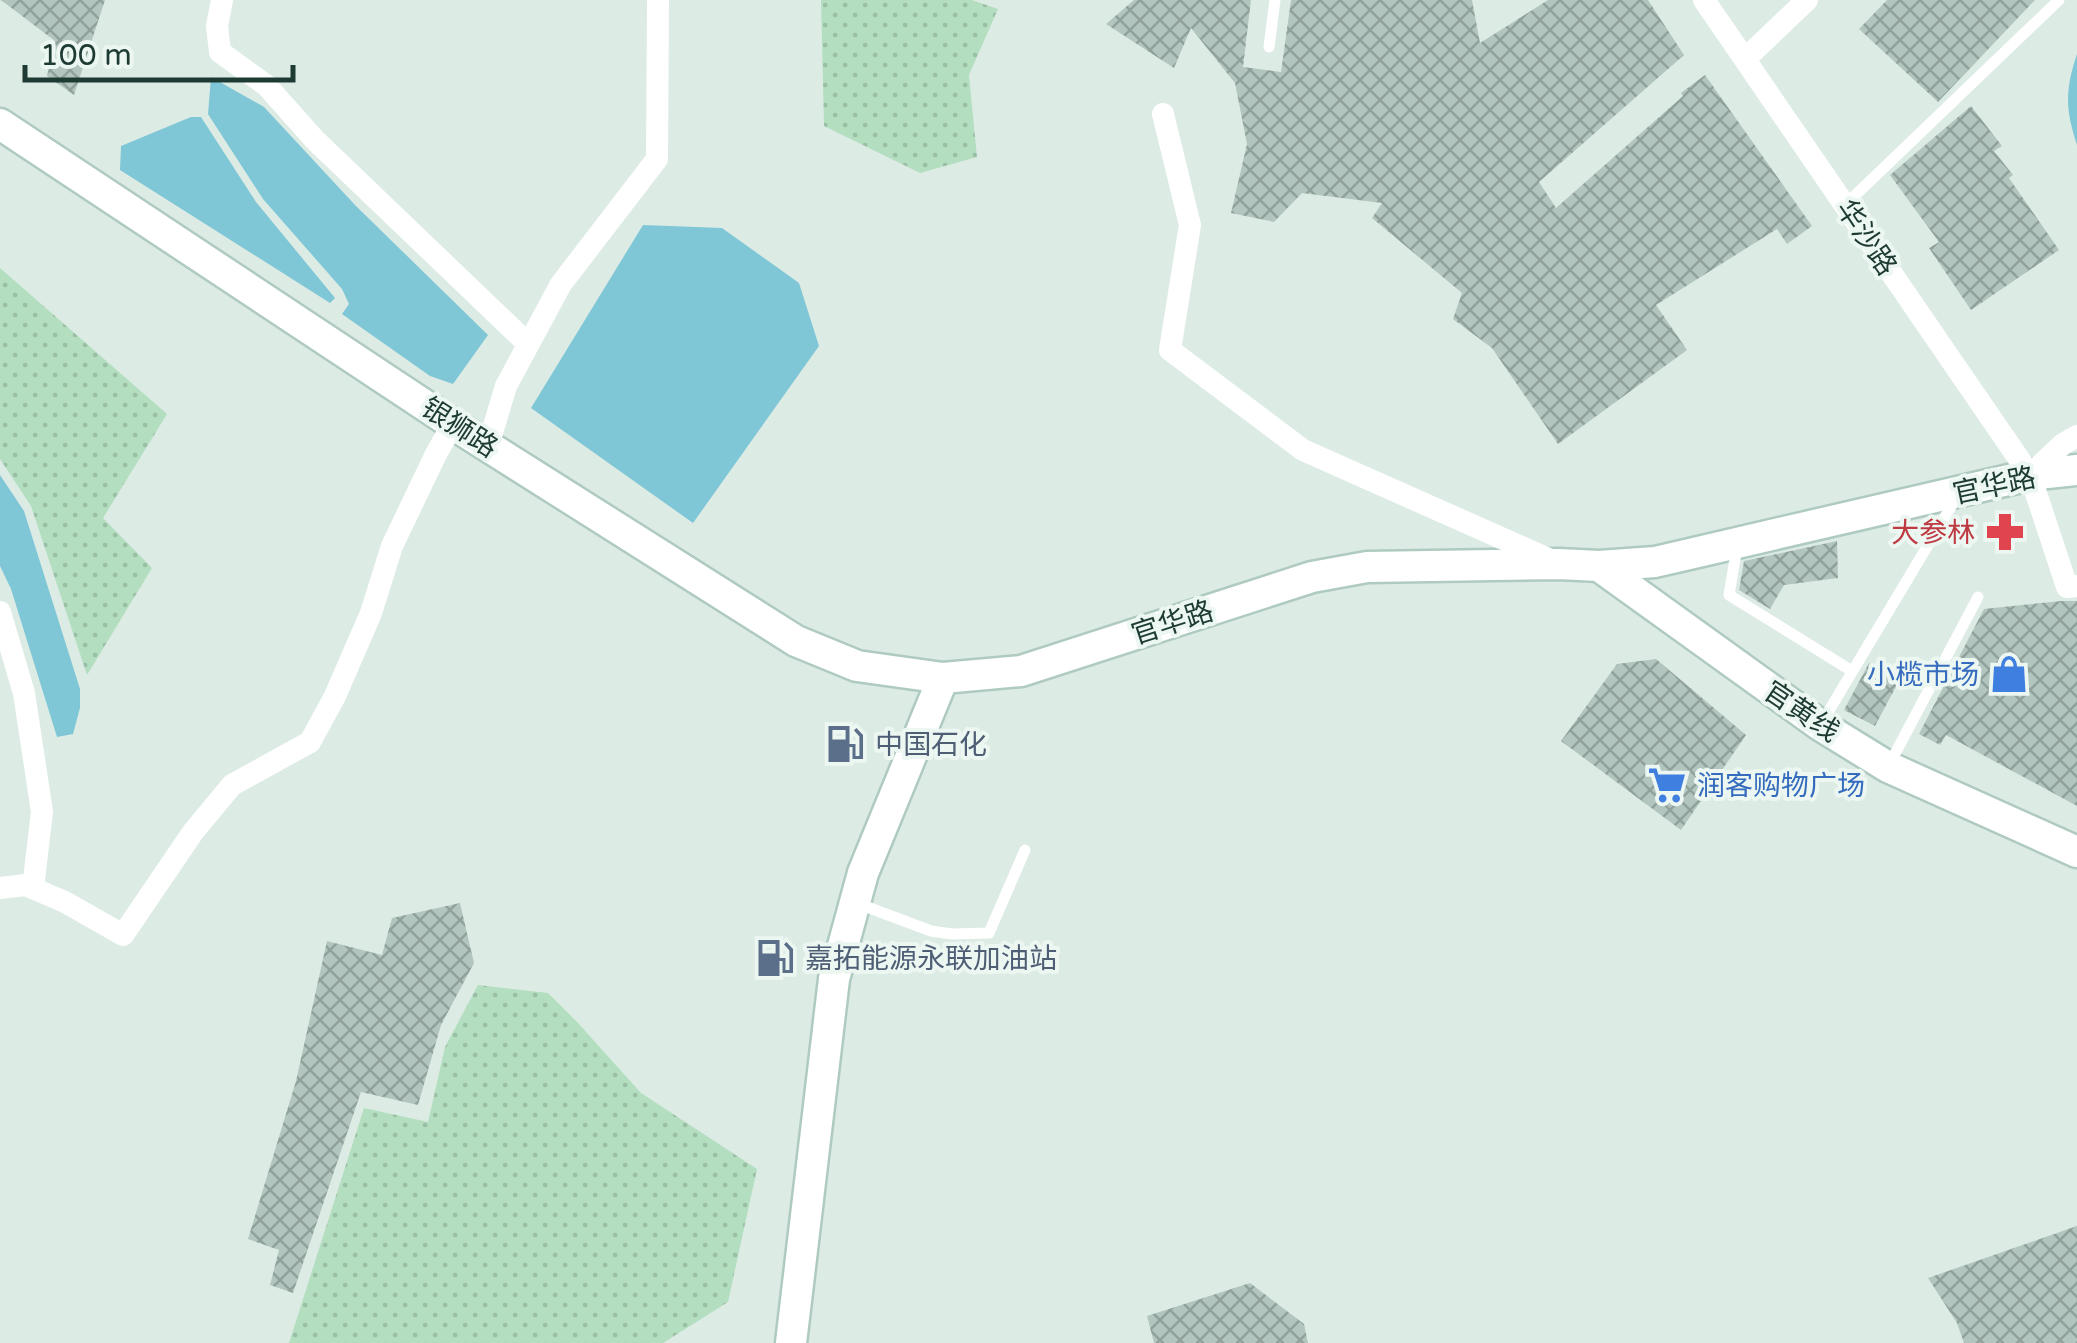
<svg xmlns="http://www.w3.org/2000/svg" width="2077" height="1343" font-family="'Varela Round','Noto Sans SC',sans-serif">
<defs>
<pattern id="grass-dots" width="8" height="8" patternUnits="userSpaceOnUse" patternTransform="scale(2.5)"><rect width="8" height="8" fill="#b3debf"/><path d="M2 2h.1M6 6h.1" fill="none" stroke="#9abfa5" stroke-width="1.8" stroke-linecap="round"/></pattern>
<pattern id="building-cross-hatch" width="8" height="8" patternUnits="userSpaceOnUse" patternTransform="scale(2.5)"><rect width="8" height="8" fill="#b2c5be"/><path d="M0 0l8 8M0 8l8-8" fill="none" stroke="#90a19b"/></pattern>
</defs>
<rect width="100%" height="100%" fill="#ddebe5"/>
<path fill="url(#grass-dots)" d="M821,0H972L998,9L969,75L977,157L920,173L824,126Z
M0,268L167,414L103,518L152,568L87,675L31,506L0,459Z
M478,985L548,993L578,1023L641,1093L757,1169L728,1302L663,1343H289L364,1108L428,1122L445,1047Z"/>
<path fill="#7fc7d6" d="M2077,54V145C2065,109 2065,90 2077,54Z
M211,77L264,107L356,206L488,335L453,384L430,376L342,314L349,304L342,289L263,199L208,114Z
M191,117H201L256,202L335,298L330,303L120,170L121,146Z
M643,225L722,228L799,283L819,346L693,523L531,408Z
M0,475L24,511L80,689V708L73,734L57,737L11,589L0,566Z"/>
<path fill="url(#building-cross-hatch)" d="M1,0H105L74,95L47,76L55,41Z
M1134,0H1251L1243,67L1281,72L1291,0H1472L1480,43L1548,0H1648L1684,55L1539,182L1556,208L1683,96L1681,93L1705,75L1812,226L1787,244L1777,229L1656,305L1687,350L1558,444L1492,348L1453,319L1462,293L1372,218L1382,203L1302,193L1274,222L1231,213L1247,144L1235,83L1191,28L1174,68L1106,24Z
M1887,0H2035L1938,102L1859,29Z
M1971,106L2002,146L1994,151L2013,175L2009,178L2059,250L1971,310L1929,248L1939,242L1890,175Z
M1837,541L1838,578L1784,585L1770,609L1739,590L1744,561Z
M2061,601H2077V806L1946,735L1940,745L1919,734L1984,609Z
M1656,659L1746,735L1681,830L1561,741L1617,664Z
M1869,663L1900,679L1875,726L1844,710Z
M460,903L474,963L441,1025L418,1105L361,1092L293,1293L270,1285L279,1250L248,1239L296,1081L327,941L382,955L392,918Z
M2077,1226V1343H1964L1957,1323L1928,1278Z
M1250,1283L1304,1324L1308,1343H1154L1147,1316Z"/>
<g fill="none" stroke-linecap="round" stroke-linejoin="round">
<g stroke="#afcbc1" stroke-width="35">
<path id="secondary" d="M0,124L459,428L796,641L857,666L943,678L1021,671L1312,577L1367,567L1559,564L1599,566L1655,562L2030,475L2077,470
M1599,566L1820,725L1888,767L2077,852
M791,1343L834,979L863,873L943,678"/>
</g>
<path stroke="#fff" stroke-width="11" d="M1269,47L1275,0
M1845,205L2059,0
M1737,547L1729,595L1852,671
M1821,724L1958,495
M1889,765L1978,597
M859,904L931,931L952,934L989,933L1025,850"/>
<path stroke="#fff" stroke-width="22" d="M222,0L217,26L220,52L267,86L315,140L528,344
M1704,0L2030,475L2067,587L2077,586
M1745,59L1807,0
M1163,114L1190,225L1170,350L1303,450L1553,561
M488,446L506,386L561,284L657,159L658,0
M2030,475L2063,444L2077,436
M0,612L24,693L42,812L33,888
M0,888L25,885L65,902L123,935L193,832L232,785L310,742L335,696L371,613L392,546L436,454L453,424"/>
<use href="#secondary" stroke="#fff" stroke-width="30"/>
</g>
<defs>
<g id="pharmacy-bare" transform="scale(3)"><path d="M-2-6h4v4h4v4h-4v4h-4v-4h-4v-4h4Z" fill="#e0444e" stroke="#edf7f2" stroke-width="2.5" paint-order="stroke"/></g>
<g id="shop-bare" transform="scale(3)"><path d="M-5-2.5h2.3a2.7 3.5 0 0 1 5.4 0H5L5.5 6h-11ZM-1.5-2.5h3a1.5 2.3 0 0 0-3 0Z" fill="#3f7fe0" stroke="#edf7f2" stroke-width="2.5" paint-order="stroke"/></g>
<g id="fuel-bare" transform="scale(3)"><path d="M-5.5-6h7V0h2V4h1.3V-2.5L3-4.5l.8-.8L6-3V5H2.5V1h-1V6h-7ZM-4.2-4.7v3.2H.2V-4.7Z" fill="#5c6f8a" stroke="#edf7f2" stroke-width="2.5" paint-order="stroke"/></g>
<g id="supermarket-bare" transform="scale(3)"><path d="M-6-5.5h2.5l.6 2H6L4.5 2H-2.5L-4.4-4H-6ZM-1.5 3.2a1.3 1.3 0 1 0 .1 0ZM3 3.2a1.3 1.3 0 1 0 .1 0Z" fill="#3f7fe0" stroke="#edf7f2" stroke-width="2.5" paint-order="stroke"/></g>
</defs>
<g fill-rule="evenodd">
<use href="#pharmacy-bare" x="2005" y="532"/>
<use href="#shop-bare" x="2009" y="674"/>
<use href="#fuel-bare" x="845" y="744"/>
<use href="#supermarket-bare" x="1667" y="785"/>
<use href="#fuel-bare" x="775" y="958"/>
</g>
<g text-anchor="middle" stroke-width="8" stroke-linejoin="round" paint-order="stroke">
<g font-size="28" fill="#1d3b33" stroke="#edf7f2">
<text transform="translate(1867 237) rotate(56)" y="10">华沙路</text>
<text transform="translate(460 427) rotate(33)" y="10">银狮路</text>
<text transform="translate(1994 485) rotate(-12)" y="10">官华路</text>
<text transform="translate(1172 622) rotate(-18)" y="10">官华路</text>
<text transform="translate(1802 711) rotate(34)" y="10">官黄线</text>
</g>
<g font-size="28" fill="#be3a42" stroke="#edf7f2" text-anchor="end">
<text x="1975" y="542">大参林</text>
</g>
<g font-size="28" fill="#366cbe" stroke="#edf7f2" text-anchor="end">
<text x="1979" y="684">小榄市场</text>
<text x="1697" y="795" text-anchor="start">润客购物广场</text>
</g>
<g font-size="28" fill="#4e5e75" stroke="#edf7f2" text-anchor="start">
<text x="875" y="754">中国石化</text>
<text x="805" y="968">嘉拓能源永联加油站</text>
</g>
</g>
<path d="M25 65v15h268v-15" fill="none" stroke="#1d3b33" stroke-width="5"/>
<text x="40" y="65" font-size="30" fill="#1d3b33" stroke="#edf7f2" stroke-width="8" paint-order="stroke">100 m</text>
</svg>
